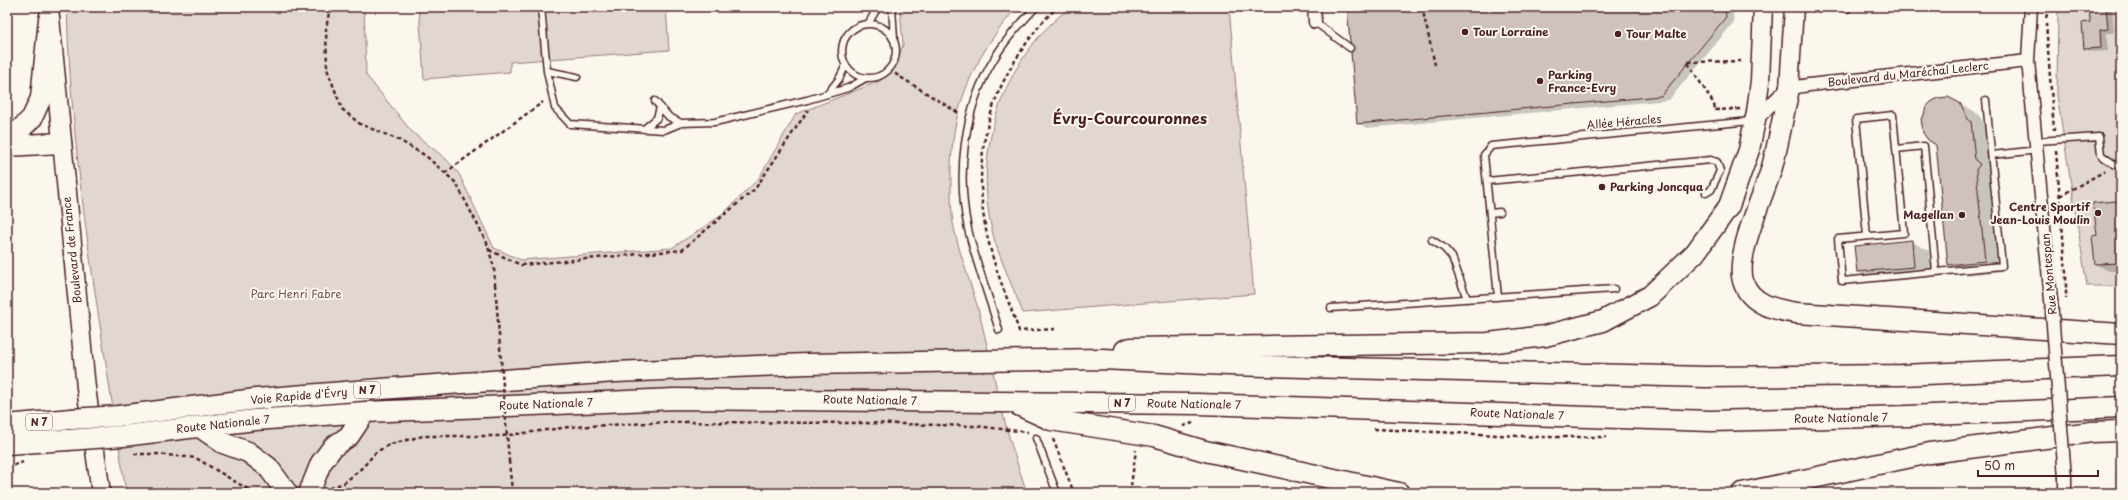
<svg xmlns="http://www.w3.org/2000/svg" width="2128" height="500" font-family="'Playpen Sans',sans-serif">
<rect width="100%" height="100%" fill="#fbf7ec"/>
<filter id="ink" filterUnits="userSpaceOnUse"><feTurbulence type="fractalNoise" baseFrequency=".025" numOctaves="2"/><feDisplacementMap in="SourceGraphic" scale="8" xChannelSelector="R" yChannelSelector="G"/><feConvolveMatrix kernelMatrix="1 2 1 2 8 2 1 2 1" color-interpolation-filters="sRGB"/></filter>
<g filter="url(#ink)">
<path fill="#e2d7d0" stroke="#967b7e" d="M67,7H364L366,75L412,132L446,159L459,174L494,248L521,260L672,248L722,215L759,178L796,114L880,81L896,63L903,45L900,7H1017C971,60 949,112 951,183C951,197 951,214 954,228C960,256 971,284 979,312C989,351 996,391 1007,430C1013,451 1020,472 1027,493H126C102,332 71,170 67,7Z
M419,7H666L669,50L510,62V72L424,79Z
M1070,7H1229L1254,294L1023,313C1014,290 1004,268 996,245C973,171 992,89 1043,32C1051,23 1061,15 1070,7Z
M2058,7H2121V286H2087L2057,95Z"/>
<path fill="#0003" d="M1348,7H1732L1734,22L1669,100L1367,128L1358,123L1356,48Z
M2090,7H2112L2114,33H2106L2108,51L2092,52L2085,48L2091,23Z
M1943,98L1956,101L1974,111L1981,118L1986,131L1993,171L1997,175L1994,180L2003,271L1967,275L1949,264L1937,144L1924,119Z
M2121,202V274L2118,271H2109L2095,264L2098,236L2094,204Z
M1911,241L1929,251L1932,277L1876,282L1858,272Z
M2115,471H2121V493H2116Z
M1990,491H2018L2021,493H1990Z"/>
<path fill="#cfc2bc" stroke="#4a1f2b" d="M1347,7H1725L1726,17L1661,96L1357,124L1351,52L1354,48L1350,42Z
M2089,7H2106L2108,29L2100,30L2101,48L2084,49L2082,23L2090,22Z
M1948,97L1960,103L1969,121H1971L1975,160L1980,164L1976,170L1985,261L1948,265L1936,145L1928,140L1923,133L1921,118H1923L1926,107L1931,102L1938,98Z
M2116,201L2117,204H2121V263L2095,264L2092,236L2097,235L2093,203Z
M1912,240L1914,267L1857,272L1854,246Z"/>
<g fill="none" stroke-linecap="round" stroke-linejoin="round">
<g stroke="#4a1f2b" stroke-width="9">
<path id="lane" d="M541,7L547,71L555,108L570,124L664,130L681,123L715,122L807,100L848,88L866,78
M892,7L894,38
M1847,7V9
M1315,22L1350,48
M868,24L878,7
M842 51a27 27 0 1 1 54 0a27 27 0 1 1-54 0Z
M547,71L577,77
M828,93L839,79L846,65
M655,101L669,117L681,123
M644,129L657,118L660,107
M2037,141L2099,137L2101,155L2115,165L2121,163
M1896,149L1924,146L1936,272L2002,266L1986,100
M1992,155L2038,150
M1487,181L1711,160L1717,162L1720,171L1711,190L1706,193
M1490,213L1500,212
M1867,236L1856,119L1893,115L1904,233L1838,239L1842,281L1936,272
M1432,240L1444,248L1452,257L1467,299
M1498,297L1484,155L1491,146L1751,121
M1331,308L1614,289
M999,330C989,297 976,263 968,229C956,172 964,108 994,59C1005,40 1021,23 1036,7
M1036,438L1057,493"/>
</g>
<g stroke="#4a1f2b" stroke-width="15">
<path id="street" d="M1314,7L1315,22
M2031,7L2028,61L2051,300
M1755,120C1767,112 1776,94 1790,89C1798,86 1809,85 1818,84L2028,61
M2065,478V493"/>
</g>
<g stroke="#4a1f2b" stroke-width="21">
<path id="secondary" d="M49,7L86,388L101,493
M1789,89L1794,7
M1755,120L1760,81L1763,7"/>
</g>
<g stroke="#4a1f2b" stroke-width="23">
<path id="primary" d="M1789,89C1783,115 1779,141 1772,167C1764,195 1735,254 1743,281C1750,304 1775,310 1797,313L2121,334
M7,142L32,118L41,98L49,19
M7,146L61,143
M1125,350L1131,348L1488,343L1545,336L1603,321L1650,296L1695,253L1729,206L1749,150L1755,120
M1018,405L1051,420L1154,436L1205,451L1399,493
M119,416L256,399L394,388L615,372L807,364L1102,359L1228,365L1705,377L1901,375L2121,366
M7,425L71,419
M200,427L223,443L248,452L268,467L287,493
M123,436L255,420L365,412L675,399L1198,404L1711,421L1908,416L2121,407
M7,444L68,440
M309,493L321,463L333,447L349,436L365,412
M1742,493L1930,453L2092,432L2121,431"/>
</g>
<path stroke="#4a1f2b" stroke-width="2.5" stroke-dasharray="4 3" stroke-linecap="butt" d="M330,7L326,29L327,69L342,109L360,124L399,140L426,156L456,183L487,243L494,268L495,284
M1422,7L1435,65
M2046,18L2049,7
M2046,23L2054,130
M1688,62L1744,61
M1688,63L1714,104L1715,110
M889,70L960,114
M1715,110L1741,109
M2056,151L2066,273V299
M445,173L543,102
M2060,196L2105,171
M489,250L521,265L682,250L755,189L808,110
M1055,329L1019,331C1010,304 998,278 991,251C973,187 979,120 1013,64C1026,43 1039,23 1058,7
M1183,426L1193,423
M1374,429L1540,437H1607
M1053,439L1074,493
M134,454H157L196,458L254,493
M509,461L512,491L525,493
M7,468L23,462
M330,488L344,483L363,467L376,452L391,444L423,436H502L569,427L669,422L863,423L975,426L1028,432
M1415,489L1434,493
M507,493L512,491
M1130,493L1136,450"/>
<use href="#lane" stroke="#fbf7ec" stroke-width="6"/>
<use href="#street" stroke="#fbf7ec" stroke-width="12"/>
<use href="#secondary" stroke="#fbf7ec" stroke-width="18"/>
<use href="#primary" stroke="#fbf7ec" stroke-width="20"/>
<g stroke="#4a1f2b" stroke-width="15" stroke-linecap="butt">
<path id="street-bridge" d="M2051,300L2065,478"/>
</g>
<g stroke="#4a1f2b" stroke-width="23" stroke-linecap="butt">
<path id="primary-bridge" d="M71,419L119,416
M68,440L123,436"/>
</g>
<path stroke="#4a1f2b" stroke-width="2.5" stroke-dasharray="4 3" stroke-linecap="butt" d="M495,284L509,461"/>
<use href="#street-bridge" stroke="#fbf7ec" stroke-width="12"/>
<use href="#primary-bridge" stroke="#fbf7ec" stroke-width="20"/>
</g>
</g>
<g fill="#4a1f2b" stroke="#fbf7ec" stroke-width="1.5">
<circle cx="1465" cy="32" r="4"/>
<circle cx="1618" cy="34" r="4"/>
<circle cx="1540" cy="81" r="4"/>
<circle cx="1602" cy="187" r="4"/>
<circle cx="2098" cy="213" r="4"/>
<circle cx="1962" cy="215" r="4"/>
</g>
<g text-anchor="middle" stroke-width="4" stroke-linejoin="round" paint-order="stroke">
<g fill="#fbf7ec" stroke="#7f6065" stroke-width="1">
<rect x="354" y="382" width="26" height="16" rx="3"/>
<rect x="1109" y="395" width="26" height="16" rx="3"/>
<rect x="26" y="414" width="26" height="16" rx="3"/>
</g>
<g font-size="10" font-weight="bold" fill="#4a1f2b">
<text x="367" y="394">N 7</text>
<text x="1122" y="407">N 7</text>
<text x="39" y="426">N 7</text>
</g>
<g font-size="11" font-weight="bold" fill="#4a1f2b" stroke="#fbf7ec" text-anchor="start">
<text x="1473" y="36">Tour Lorraine</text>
<text x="1626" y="38">Tour Malte</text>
<text x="1548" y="79">Parking<tspan x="1548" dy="13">France-Evry</tspan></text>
<text x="1610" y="191">Parking Joncqua</text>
<text x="2090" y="211" text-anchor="end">Centre Sportif<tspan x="2090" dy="13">Jean-Louis Moulin</tspan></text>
<text x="1954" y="219" text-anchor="end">Magellan</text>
</g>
<g font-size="11" fill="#4a1f2b" stroke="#fbf7ec">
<text transform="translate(1908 74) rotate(-6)" y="4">Boulevard du Maréchal Leclerc</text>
<text transform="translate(1624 122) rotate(-5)" y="4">Allée Héracles</text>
<text transform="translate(72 250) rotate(-96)" y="4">Boulevard de France</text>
<text transform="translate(2049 274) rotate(-95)" y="4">Rue Montespan</text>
<text transform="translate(299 396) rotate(-5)" y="4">Voie Rapide d'Évry</text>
<text transform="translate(870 400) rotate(1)" y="4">Route Nationale 7</text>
<text transform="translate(546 404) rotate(-2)" y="4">Route Nationale 7</text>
<text transform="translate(1194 404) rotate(1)" y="4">Route Nationale 7</text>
<text transform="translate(1517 414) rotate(2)" y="4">Route Nationale 7</text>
<text transform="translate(1841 418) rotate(-1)" y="4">Route Nationale 7</text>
<text transform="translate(223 424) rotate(-6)" y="4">Route Nationale 7</text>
</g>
<g font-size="11" fill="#704d54" stroke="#fbf7ec">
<text x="296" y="298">Parc Henri Fabre</text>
</g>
<g font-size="15" font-weight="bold" fill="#4a1f2b" stroke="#fbf7ec">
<text x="1130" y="124">Évry-Courcouronnes</text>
</g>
</g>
<rect width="2128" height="500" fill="none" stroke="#fbf7ec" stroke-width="24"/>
<rect x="12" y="12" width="2104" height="476" fill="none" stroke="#4a1f2b" stroke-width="1.5" filter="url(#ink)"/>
<path d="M1978 470v6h120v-6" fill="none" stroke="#4a1f2b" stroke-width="2"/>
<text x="1984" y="470" font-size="12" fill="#4a1f2b" stroke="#fbf7ec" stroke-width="3" paint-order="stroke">50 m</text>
</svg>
